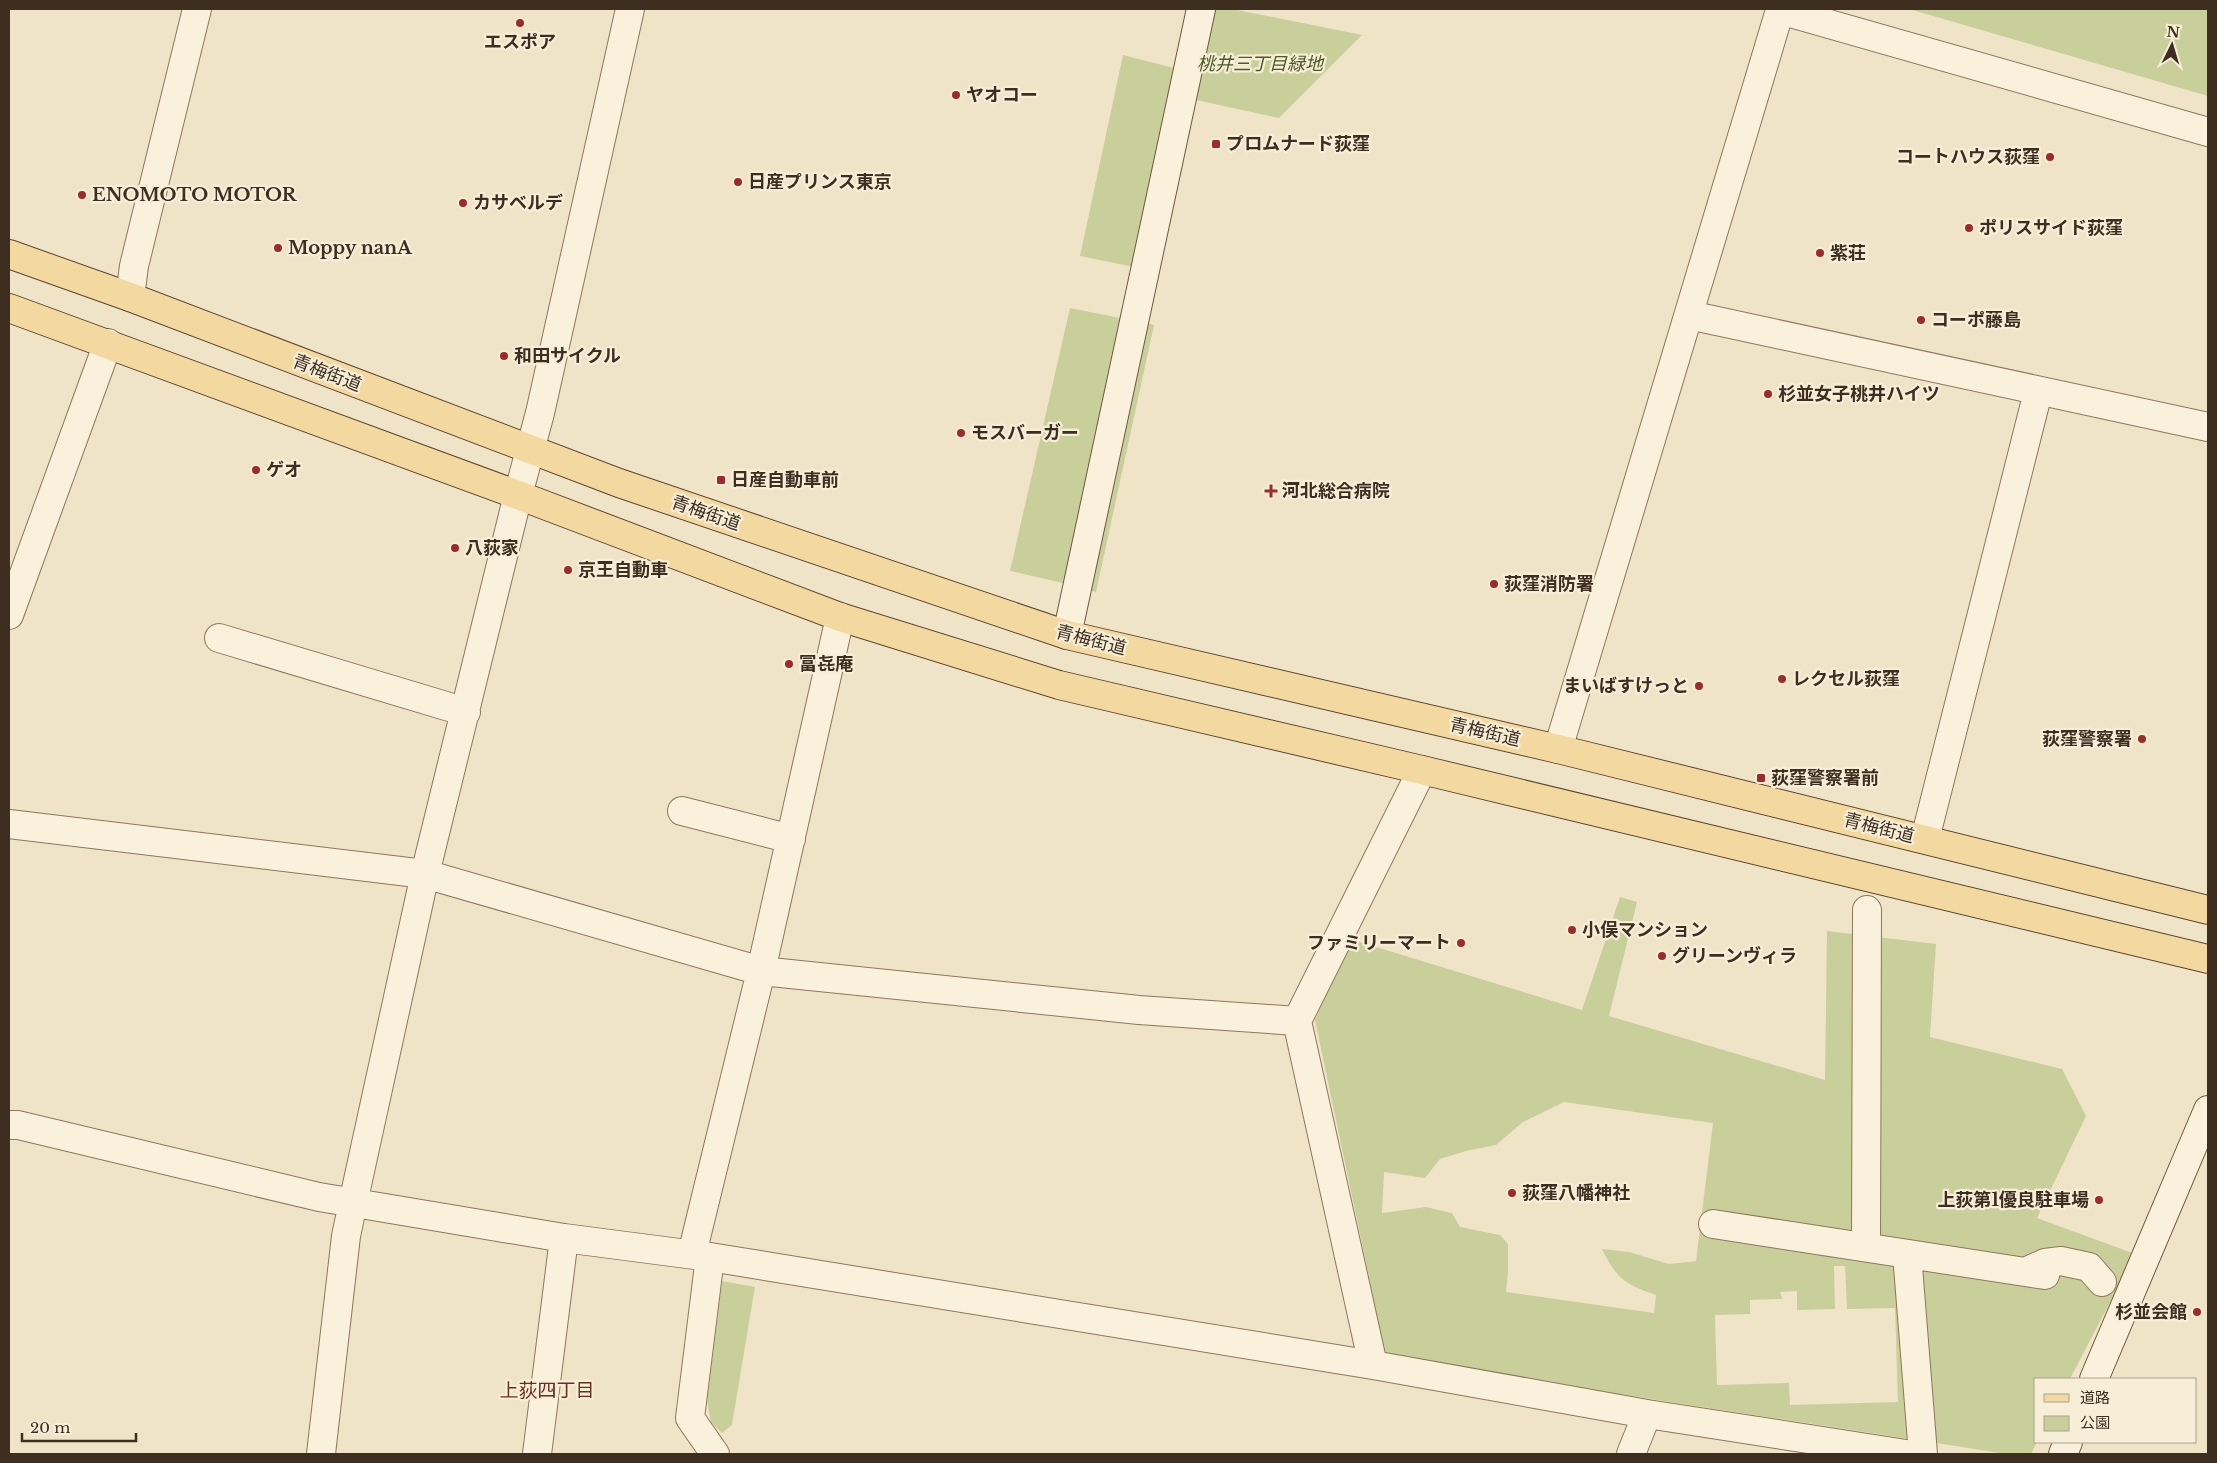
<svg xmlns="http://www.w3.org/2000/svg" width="2217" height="1463" font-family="'Libre Baskerville','Noto Sans JP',serif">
<rect width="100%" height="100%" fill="#f0e4c8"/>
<path fill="#c9cf9b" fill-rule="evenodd" d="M1216,9H1232L1362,35L1279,118L1196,100Z
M1909,9H2208V96Z
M1123,55L1178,69L1134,267L1080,256Z
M1070,308L1125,319L1067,584L1010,571Z
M1141,321L1154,325L1096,592L1083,589Z
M1620,897L1637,902L1609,1016L1825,1080L1827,931L1936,944L1930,1037L2062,1069L2086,1116L2037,1218L2135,1254L2070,1379H2036V1442H2037L2031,1454H2007L1386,1358L1315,1020L1350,939L1582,1010ZM1564,1102L1713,1123L1696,1261L1669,1264L1629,1252L1602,1249C1617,1279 1624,1284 1656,1295L1654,1313L1506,1292L1508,1273V1244L1500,1235L1460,1227L1452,1213L1426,1207L1382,1213L1384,1172L1425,1178L1440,1159L1466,1151L1496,1145L1523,1122ZM1834,1266H1845L1847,1309L1895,1308L1898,1402L1790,1405L1789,1383L1717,1385L1715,1315L1750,1314V1300L1782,1299L1780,1292L1797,1291V1310L1835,1309Z
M722,1281L755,1287L732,1425L722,1433L711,1422L707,1401Z"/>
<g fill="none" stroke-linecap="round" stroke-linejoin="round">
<g stroke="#8d765c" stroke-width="30">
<path id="street" d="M130,297L134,266L197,9
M1689,315L2208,427
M9,615L108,343
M219,638L466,712
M1558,749L1780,10L2208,132
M682,811L791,839
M9,824L425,874L761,971L1139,1010L1297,1021
M1925,839L2038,392
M9,1125H18L319,1197L564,1238L710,1257L1373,1365L1647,1414L1906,1454
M1713,1224L2045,1275
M1866,1247L1867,910
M692,1254L761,971L840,617
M1907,1254L1923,1454
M710,1257L690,1418L715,1454
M2025,1272L2045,1263L2061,1261L2089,1267L2102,1282
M1373,1365L1297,1021L1422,770
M321,1454L346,1236L353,1203L425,874L518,495L540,413L630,9
M537,1454L564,1238
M1631,1454L1647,1414"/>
</g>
<g stroke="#6f573f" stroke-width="30">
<path id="secondary" d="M1067,635L1201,9
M2094,1379L2208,1110
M2063,1454L2068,1442"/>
</g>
<g stroke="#5b4430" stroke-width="30">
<path id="primary" d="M9,254L130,297L619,483L1067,635L1558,749L2208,910
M9,308L518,495L840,617L1059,685L1422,770L2208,959"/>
</g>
<use href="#street" stroke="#faf1dc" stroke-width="28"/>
<use href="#secondary" stroke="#faf1dc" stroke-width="28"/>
<use href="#primary" stroke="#f3d9a0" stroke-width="28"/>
</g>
<g fill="#9e2a2b" stroke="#f7eed8" stroke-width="2">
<circle cx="520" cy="23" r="5"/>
<circle cx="956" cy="95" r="5"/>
<rect x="1211" y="139" width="10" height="10" rx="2.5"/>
<circle cx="2050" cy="157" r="5"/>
<circle cx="738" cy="182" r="5"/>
<circle cx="82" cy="195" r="5"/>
<circle cx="463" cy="203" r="5"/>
<circle cx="1969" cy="228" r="5"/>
<circle cx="278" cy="248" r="5"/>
<circle cx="1820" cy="253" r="5"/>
<circle cx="1921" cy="320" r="5"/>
<circle cx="504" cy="356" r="5"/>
<circle cx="1768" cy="394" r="5"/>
<circle cx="961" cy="433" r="5"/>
<circle cx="256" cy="470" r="5"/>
<rect x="716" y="475" width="10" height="10" rx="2.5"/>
<path d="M1268.5 483.5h5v5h5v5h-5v5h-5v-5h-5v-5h5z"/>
<circle cx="455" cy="548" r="5"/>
<circle cx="568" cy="570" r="5"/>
<circle cx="1494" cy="584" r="5"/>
<circle cx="789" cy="664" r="5"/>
<circle cx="1782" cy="679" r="5"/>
<circle cx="1699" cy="686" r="5"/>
<circle cx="2142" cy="739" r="5"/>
<rect x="1756" y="773" width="10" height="10" rx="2.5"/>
<circle cx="1572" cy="930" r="5"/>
<circle cx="1461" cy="943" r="5"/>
<circle cx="1662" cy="956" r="5"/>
<circle cx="1512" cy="1193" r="5"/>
<circle cx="2099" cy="1200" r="5"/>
<circle cx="2197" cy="1312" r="5"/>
</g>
<g text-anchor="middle" stroke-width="4.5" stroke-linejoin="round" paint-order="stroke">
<g font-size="18" font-weight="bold" fill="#3d2e20" stroke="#f7eed8" text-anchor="start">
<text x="520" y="48" text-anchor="middle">エスポア</text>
<text x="966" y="101">ヤオコー</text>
<text x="1226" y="150">プロムナード荻窪</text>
<text x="2040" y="163" text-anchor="end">コートハウス荻窪</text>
<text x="748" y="188">日産プリンス東京</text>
<text x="92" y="201">ENOMOTO MOTOR</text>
<text x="473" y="209">カサベルデ</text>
<text x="1979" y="234">ポリスサイド荻窪</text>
<text x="288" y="254">Moppy nanA</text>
<text x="1830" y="259">紫荘</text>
<text x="1931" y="326">コーポ藤島</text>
<text x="514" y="362">和田サイクル</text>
<text x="1778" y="400">杉並女子桃井ハイツ</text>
<text x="971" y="439">モスバーガー</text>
<text x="266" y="476">ゲオ</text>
<text x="731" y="486">日産自動車前</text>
<text x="1282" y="497">河北総合病院</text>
<text x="465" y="554">八荻家</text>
<text x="578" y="576">京王自動車</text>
<text x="1504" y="590">荻窪消防署</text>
<text x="799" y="670">冨㐂庵</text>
<text x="1792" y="685">レクセル荻窪</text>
<text x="1689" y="692" text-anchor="end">まいばすけっと</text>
<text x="2132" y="745" text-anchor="end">荻窪警察署</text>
<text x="1771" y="784">荻窪警察署前</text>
<text x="1582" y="936">小俣マンション</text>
<text x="1451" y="949" text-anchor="end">ファミリーマート</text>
<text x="1672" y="962">グリーンヴィラ</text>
<text x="1522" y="1199">荻窪八幡神社</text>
<text x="2089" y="1206" text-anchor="end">上荻第1優良駐車場</text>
<text x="2187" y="1318" text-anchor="end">杉並会館</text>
</g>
<g font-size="18" font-style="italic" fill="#4d5a26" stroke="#f7eed8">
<text x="1260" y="70">桃井三丁目緑地</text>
</g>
<g font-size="18" fill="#3d2e20" stroke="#f7eed8">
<text transform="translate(327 373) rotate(21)" y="6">青梅街道</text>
<text transform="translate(706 513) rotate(19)" y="6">青梅街道</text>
<text transform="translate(1091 640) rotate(14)" y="6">青梅街道</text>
<text transform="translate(1485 732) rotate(13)" y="6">青梅街道</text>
<text transform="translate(1879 828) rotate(14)" y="6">青梅街道</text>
</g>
<g font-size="19" fill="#6b2e1e" stroke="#f7eed8">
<text x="547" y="1397">上荻四丁目</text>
</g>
</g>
<rect width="2217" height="1463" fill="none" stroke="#3d2e20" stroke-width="20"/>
<rect x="2034" y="1378" width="162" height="65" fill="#f7eed8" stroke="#ada18e"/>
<rect x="2044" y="1394" width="25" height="8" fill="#f3d9a0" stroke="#ada18e"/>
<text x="2080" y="1403" font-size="15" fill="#3d2e20">道路</text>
<rect x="2044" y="1416" width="25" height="15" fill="#c9cf9b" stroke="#ada18e"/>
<text x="2080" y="1428" font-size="15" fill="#3d2e20">公園</text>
<g transform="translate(2172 45) rotate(5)" stroke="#f7eed8" stroke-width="4" paint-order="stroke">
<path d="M0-4L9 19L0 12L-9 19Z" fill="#3d2e20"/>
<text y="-8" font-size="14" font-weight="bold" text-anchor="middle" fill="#3d2e20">N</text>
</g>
<path d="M22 1433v8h114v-8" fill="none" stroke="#3d2e20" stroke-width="2.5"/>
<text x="30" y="1433" font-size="15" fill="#3d2e20" stroke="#f7eed8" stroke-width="4" paint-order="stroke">20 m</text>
</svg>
